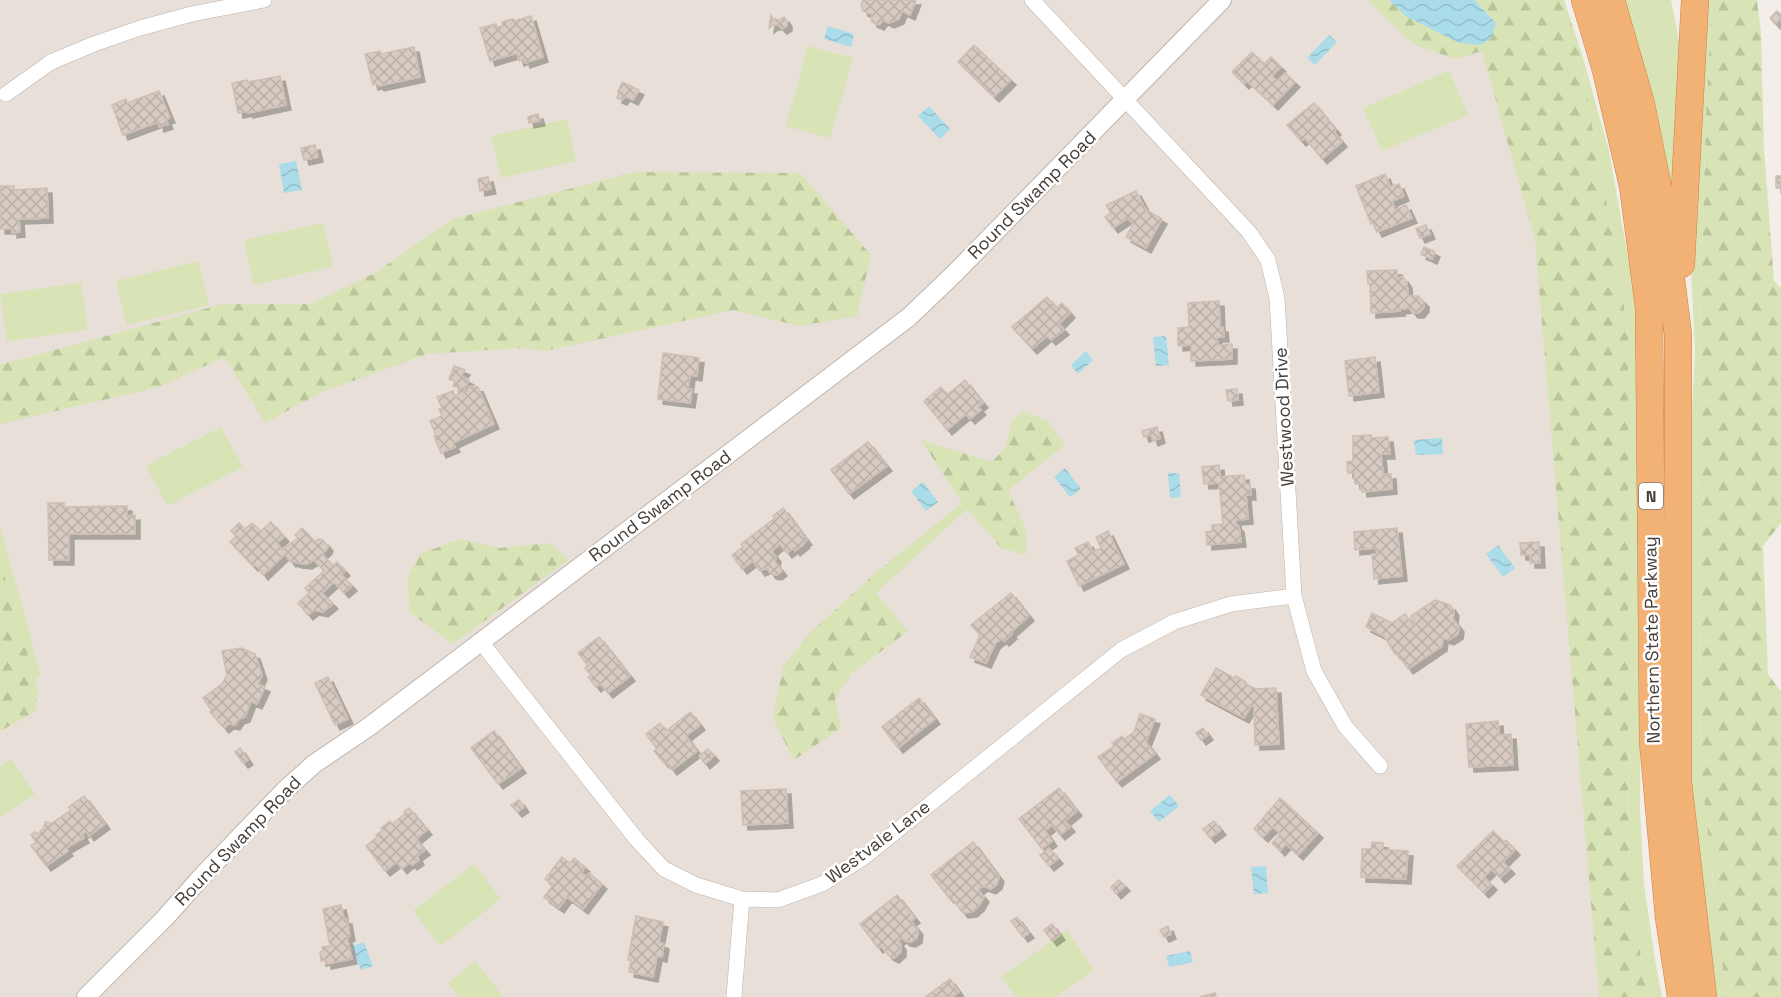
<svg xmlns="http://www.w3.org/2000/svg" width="1781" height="997" font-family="'Space Grotesk',sans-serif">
<defs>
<pattern id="forest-firs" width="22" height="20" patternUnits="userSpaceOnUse" patternTransform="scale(1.5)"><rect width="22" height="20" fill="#d8e4b5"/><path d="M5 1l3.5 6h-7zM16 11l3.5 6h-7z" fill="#bbc59c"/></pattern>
<pattern id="water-waves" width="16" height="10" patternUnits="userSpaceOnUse" patternTransform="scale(1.5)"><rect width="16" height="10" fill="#abdcea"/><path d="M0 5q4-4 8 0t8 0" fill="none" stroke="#94bec9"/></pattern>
<pattern id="building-cross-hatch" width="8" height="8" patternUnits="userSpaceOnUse" patternTransform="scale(1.5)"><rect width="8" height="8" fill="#d7cbc2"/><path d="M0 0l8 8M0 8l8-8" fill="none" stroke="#baafa7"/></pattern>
<filter id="shadow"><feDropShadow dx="5" dy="5" stdDeviation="0" flood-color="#0004"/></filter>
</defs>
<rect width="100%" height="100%" fill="#f3eee9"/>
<path fill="#e7dfd8" d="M0,0H1497L1532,43L1600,997H0V696L40,675L0,525Z"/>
<path fill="#d8e4b5" d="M1621,0H1671L1685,72L1671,197Z
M1701,0H1712L1706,113L1697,438L1701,771L1726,997H1716L1688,767L1690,455L1695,351L1691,271Z
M808,46L853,58L830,138L786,126Z
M1582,54L1609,151L1633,286L1642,380L1640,810L1644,884L1656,966L1662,997H1647L1629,878L1628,739V336L1618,263L1590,115Z
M1449,71L1468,115L1382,151L1363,108Z
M567,119L576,161L501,178L491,136Z
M323,223L333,267L254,285L244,240Z
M198,261L209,305L127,325L116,281Z
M81,283L88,330L7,341L0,294Z
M221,427L243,467L167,506L146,466Z
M0,525L41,676L0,696Z
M11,759L35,794L0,818V766Z
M474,864L501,899L440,946L413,911Z
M1067,930L1094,970L1055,997H1016L1001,977Z
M475,961L503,997H459L448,983Z"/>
<path fill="url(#forest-firs)" d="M1367,0H1389L1407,17L1496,23L1474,0H1564L1582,54L1590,115L1618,263L1628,336V739L1629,878L1647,997H1599L1535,240L1482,51L1455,59L1413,44Z
M1712,0H1757L1761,33L1764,149L1774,281L1781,288V523L1763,546L1768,674L1781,692V997H1726L1701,771L1697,438L1706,113Z
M635,172L800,173L871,255L857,316L799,326L733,310L545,351L522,348L428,354L322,392L265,423L225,357L159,387L0,424V365L223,304H310L375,273L453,219Z
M1023,411L1049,422L1065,445L1008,490L1027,532L1026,555L1001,548L967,509L876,593L908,631L852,673L835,698L841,728L794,760L773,719L783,667L808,635L872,576L962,503L921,440L992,462L1006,447L1012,421Z
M459,539L500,548L550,543L568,560L453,644L409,612L408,577L420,554Z
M0,557L9,593L38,688L35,712L0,731Z"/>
<path fill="url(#water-waves)" d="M1389,0H1474L1496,23L1491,38L1481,45L1459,43L1407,17Z
M828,26L854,34L851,47L824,39Z
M1329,35L1337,42L1315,65L1307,58Z
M929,106L950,129L940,139L918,116Z
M296,161L302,190L284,193L279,164Z
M1166,336L1169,365L1156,366L1153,337Z
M1086,351L1093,360L1078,374L1071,365Z
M1442,438L1443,454L1416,455L1414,440Z
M1065,468L1081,489L1070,497L1054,477Z
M1168,473H1179L1181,497L1170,498Z
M923,482L938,502L926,511L911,491Z
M1498,545L1515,568L1503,577L1486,554Z
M1170,795L1179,806L1159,822L1150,811Z
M1266,866L1268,893L1254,894L1251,867Z
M364,942L373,966L361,970L352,946Z
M1190,951L1193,962L1169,967L1166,956Z"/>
<path fill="url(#building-cross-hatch)" stroke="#cebeb3" stroke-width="1.5" filter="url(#shadow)" d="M863,0H916L910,15L902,11L899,19L889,23L883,20L879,25L872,22L871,18L873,15L863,11L861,5Z
M1777,11L1781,15V18L1775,24L1770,18Z
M771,15L773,19L779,20L784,17L787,22V26L782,29L778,25H773L769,28Z
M531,16L543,57L525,63L524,59L519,61L517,53L490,61L480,28L496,24L497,27L503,26L502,22L513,19L514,21Z
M974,45L1011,80L994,97L958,62Z
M414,47L420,77L379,86L378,84L373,85L365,54L380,51L381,54Z
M1252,52L1264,64L1271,57L1281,67L1272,76L1277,81L1285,73L1295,82L1273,105L1247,81L1244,84L1232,72Z
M280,76L286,105L248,113V111L238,113L232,83L247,80L248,82Z
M622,82L639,90L633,100L625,96L622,100L617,98L619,92H618Z
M159,91L170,118L166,119L168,124L159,127L158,122L123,135L112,105L126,99L127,103Z
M1314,103L1336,130L1334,132L1342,142L1322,159L1305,138L1301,141L1287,125Z
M538,114L540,121L529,123L528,117Z
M315,145L318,157L304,160L301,148Z
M1385,174L1390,187L1399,184L1404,196L1392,201L1395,210L1406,205L1412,218L1377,232L1373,223L1371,224L1356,186Z
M1776,176H1781V188H1776Z
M488,177L491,189L480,191L478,179Z
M0,186H14V190L47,188L48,218L19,219L20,232L12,233V229H0Z
M1136,191L1146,210L1162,219L1146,248L1126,237L1133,224L1128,218L1113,228L1105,217L1111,213L1106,205Z
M1426,225L1430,234L1420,238L1416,229Z
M1424,247L1435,252L1432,259L1421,254Z
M1397,270V278L1403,277L1407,283L1408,296H1418L1424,302V307L1419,313H1413L1409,308L1400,309V311L1371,313L1370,284H1368L1367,271Z
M1047,297L1056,308L1062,303L1070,313L1059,324L1064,330L1051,340L1047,336L1032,349L1012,327Z
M1219,301L1220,327H1223L1224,337H1217L1218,345L1232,344V359L1191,361V345L1178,346V328L1189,327L1188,303Z
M663,353L699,358L697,376L690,375L688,389H692L690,403L658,399Z
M1375,357L1379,392L1349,396L1345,361Z
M454,366L465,370L461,376L469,380L463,393L465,394L469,387L473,386L478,387L494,424L453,443L455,447L441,453L434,436L436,435L430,421L442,416L439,409L442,408L437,397L453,391L456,398L460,388L453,386L455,381L449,379Z
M965,380L983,403L978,407L981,410L970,419L966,414L947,430L924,401L941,387L947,395Z
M1237,389L1238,400L1228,401L1226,390Z
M1157,427L1160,438L1153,441L1151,435L1144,437L1142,431Z
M1371,435V438L1388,437L1390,454H1381L1383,474H1391L1392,489L1362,492L1361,484H1355L1354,473H1348L1347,462L1353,461V436Z
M868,442L887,466L849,494L831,470Z
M1219,465L1220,477L1244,475L1245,484H1250L1251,495H1246L1248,519L1236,520V524L1239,527L1241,542L1207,545L1206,532L1212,531V525L1223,524L1219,483L1204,484L1202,467Z
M48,503H64V507L127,506V516L135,515V534H69V560H49Z
M783,508L807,540L804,542L805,543L795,551L794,548L787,553L780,544L773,550L772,552L776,557L775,562L782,571L777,575L771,574L767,568L760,571L753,561L742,569L732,555L743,547L741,544L775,518L773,516Z
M271,522L284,537L277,543L282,550L298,538L295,535L302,528L315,542L318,539L323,540L328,546L327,549L322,554L333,566L337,562L345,571L341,574L352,586L344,593L334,582L322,593L333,604L323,612L314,610L308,615L298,603L309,593L305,588L324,571L314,560L307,564L297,563L292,561L291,562L285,554L263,575L257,566H253L230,542L236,536L231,531L239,523L245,529L252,523L261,531Z
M1397,528L1402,576L1374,579L1372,554H1377L1376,548L1355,550L1354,532Z
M1108,531L1124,564L1079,586L1067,561L1079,555L1075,548L1088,542L1093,552L1101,548L1096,537Z
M1539,542L1540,563H1530V555H1521L1520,543Z
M1011,593L1029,616L1011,632L1012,634L1004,641L1002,638L995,644L986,663L970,657L980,635L971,625Z
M1435,600L1450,605L1454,611L1453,619L1459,627L1458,634L1449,640L1443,638L1442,646L1408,669L1397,653L1395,654L1384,636L1366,627L1372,613L1392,623L1405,614L1413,625L1416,624L1411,616Z
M599,637L630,676L608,693L600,684L596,687L588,677L591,675L585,668L588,666L578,653Z
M241,648L255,654L262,675L258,684L265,687L257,704L251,701L245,717L239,719L235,725L229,724L224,728L210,712L212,711L203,698L222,684L227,675L222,651Z
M1216,668L1234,678L1236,676L1246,682L1245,684L1256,689L1276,688L1279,744L1255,745L1254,706H1251L1244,718L1201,695Z
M328,677L348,719L335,725L315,683Z
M919,698L935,719L898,748L882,727Z
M690,712L700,725L686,736L697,751L672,770L666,762L664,763L654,751L657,749L646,734L660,723L666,731Z
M1140,714L1155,719L1146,742L1155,754L1117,782L1098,757L1114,746L1112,743L1122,736L1124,739L1134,732Z
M1498,721L1499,735L1511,734L1513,765L1469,767L1466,724Z
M1203,728L1208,735L1201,740L1196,733Z
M494,731L521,768L498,784L471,748Z
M240,748L248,760L243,763L235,752Z
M708,749L714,756L705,764L699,756Z
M1059,788L1077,811L1065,821L1070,827L1060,835L1052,825L1045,831L1052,841L1042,849L1019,819Z
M786,789L788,823L743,825L741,791Z
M84,796L105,824L89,836L86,831L82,834L84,838L66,848L68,851L46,866L31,846L36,842L31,835L35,832L37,834L43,829L45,822L52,823L71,810L69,807Z
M1280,798L1318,833L1298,855L1286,844L1280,851L1272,843L1280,834L1273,827L1263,837L1254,829Z
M519,800L524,807L517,812L511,805Z
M409,808L427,830L416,839L425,850L417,856L419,860L412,865L410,862L402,869L397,862L385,871L366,846L377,837L376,835L383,830L381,828L390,821L392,824L405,814L404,812Z
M1214,821L1221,830L1210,838L1203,829Z
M1493,831L1504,842L1506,840L1515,850L1503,862L1510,869L1500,878L1492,869L1484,877L1492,885L1484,893L1457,866Z
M973,842L999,877L997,884L991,889L983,886L978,890L984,897L979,906L972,912L963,913L950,896L949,898L931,875Z
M1372,842L1383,843V850L1408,851L1406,879L1361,877L1362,849H1371Z
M1049,848L1058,859L1049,866L1040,855Z
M562,857L570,863L574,858L585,867L581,873L586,876L589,873L602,884L583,909L567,897L559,908L544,897L553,885L545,879Z
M1119,880L1125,886L1116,894L1111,887Z
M897,895L915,918L911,921L918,930L917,938L911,942L905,941L902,938L898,941L901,945V952L894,958L888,955L881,946L878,948L860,924Z
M341,905L344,919H347L350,936L347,937L352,959L326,964V960L321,961L320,952L323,951L322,947L330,946L323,909Z
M636,916L663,922L659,942L664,944L662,957L657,956L653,977L629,972L631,960H628Z
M1017,917L1029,933L1023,937L1011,921Z
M1052,924L1060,935L1052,941L1044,930Z
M1168,926L1171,934L1164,937L1160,930Z
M950,979L959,992L952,997H925Z
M1215,993L1216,997H1200Z"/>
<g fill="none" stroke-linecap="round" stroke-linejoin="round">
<g stroke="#beb4ac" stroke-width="16">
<path id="minor" d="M1032,0L1249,232L1268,260L1277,298L1294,596L1314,671L1345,726L1380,766
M6,94L51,62L94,44L140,28L192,14L264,0
M481,642L637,840L664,869L696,885L742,899L778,900L822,884L863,858L1121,650L1174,622L1231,604L1294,596
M734,996L742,899"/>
</g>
<g stroke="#beb4ac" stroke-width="20">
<path id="tertiary" d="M86,997L165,918L205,873L285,790L314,764L370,726L909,317L955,273L1222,0"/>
</g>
<g stroke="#d08346" stroke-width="28">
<path id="motorway" d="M1585,0L1606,70L1633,186L1649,308L1653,741L1669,918L1681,997
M1611,0L1641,104L1662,208L1678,334V782L1703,997
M1681,264L1695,0"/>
</g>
<use href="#minor" stroke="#fff" stroke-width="15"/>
<use href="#tertiary" stroke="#fff" stroke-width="18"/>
<use href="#motorway" stroke="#f2b175" stroke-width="27"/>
</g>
<g text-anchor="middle" stroke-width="5" stroke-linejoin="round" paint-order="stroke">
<rect fill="#fff" stroke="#7e7874" stroke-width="1.5" x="1639" y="483" width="24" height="26" rx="4.5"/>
<g font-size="16" font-weight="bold" fill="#463e38">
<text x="1651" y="502">N</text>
</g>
<g font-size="18" fill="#463e38" stroke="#fff">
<text transform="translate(1032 195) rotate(-45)" y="6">Round Swamp Road</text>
<text transform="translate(1284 417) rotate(-93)" y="6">Westwood Drive</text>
<text transform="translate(660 506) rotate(-37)" y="6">Round Swamp Road</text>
<text transform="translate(1652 640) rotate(-91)" y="6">Northern State Parkway</text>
<text transform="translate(238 841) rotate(-46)" y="6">Round Swamp Road</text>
<text transform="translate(878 842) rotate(-37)" y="6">Westvale Lane</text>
</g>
</g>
</svg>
